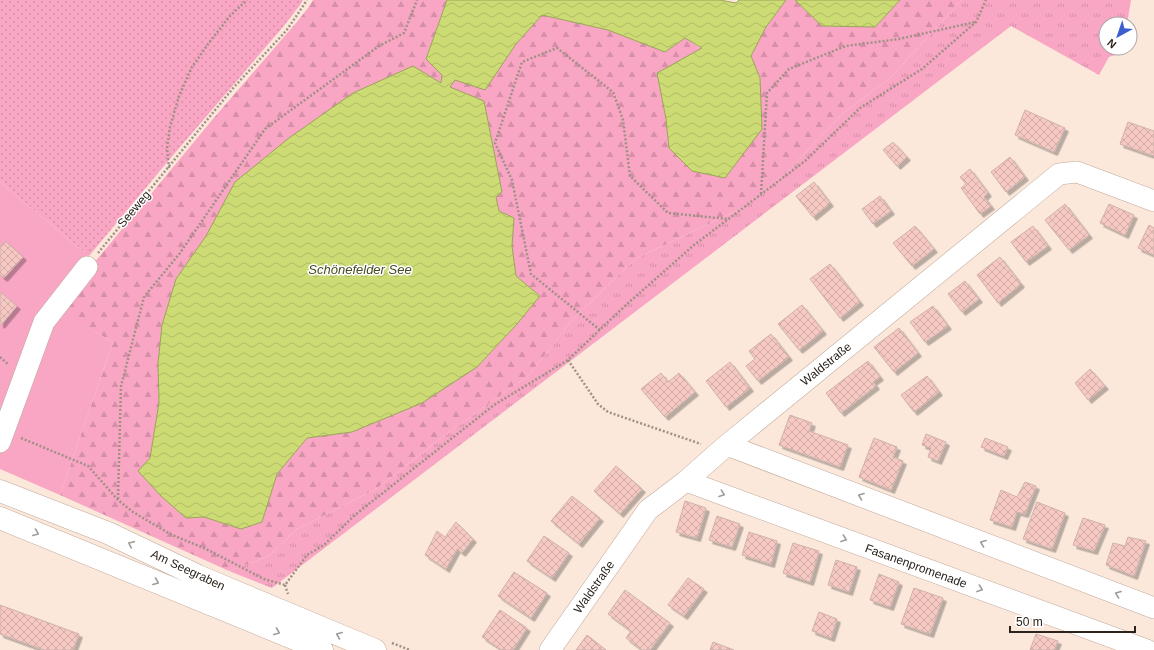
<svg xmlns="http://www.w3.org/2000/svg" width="1154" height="650" font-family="Helvetica,sans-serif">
<defs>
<pattern id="grass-tufts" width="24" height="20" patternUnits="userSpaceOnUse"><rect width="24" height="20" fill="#f9a6c4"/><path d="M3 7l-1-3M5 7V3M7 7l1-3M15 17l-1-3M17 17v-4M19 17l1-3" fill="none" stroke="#d68fa8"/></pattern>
<pattern id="forest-firs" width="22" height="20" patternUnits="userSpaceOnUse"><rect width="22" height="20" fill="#f9a6c4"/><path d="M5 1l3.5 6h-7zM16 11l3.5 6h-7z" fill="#d68fa8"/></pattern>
<pattern id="park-dots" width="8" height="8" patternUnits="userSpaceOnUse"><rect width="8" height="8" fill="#f9a6c4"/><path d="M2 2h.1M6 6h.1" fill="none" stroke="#d68fa8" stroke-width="1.8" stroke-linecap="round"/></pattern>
<pattern id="water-waves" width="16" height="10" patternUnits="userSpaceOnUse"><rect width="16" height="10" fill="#ccdb74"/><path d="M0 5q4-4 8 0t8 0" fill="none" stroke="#afbc64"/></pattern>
<pattern id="building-cross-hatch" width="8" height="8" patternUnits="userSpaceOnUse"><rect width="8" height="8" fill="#f6c9c3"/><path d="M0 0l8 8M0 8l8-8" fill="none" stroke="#d3aca7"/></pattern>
<filter id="shadow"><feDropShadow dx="3.5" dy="3.5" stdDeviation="0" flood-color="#0004"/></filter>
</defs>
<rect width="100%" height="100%" fill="#fce8db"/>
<path fill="url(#grass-tufts)" d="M962,0H1131L1127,24H1106V48H1122L1121,53L1109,57L1099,75L1011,26L272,588L229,571L269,556L297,529L376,489L445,435L529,375L572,320L635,259L742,208L788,171L842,114L890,78Z"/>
<path fill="url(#forest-firs)" d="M313,0H447L426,59L443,75L441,83L206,236L176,279L162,325L158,364L159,403L150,458L138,471L186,518L204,517L241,529L262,522L277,474L307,438L352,432L477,367L517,324L540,296L516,276L512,246L514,218L499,211L496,197L502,192L496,166L450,87L455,80L516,44L542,15L608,30L665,52L685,38L702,49L666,119L669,148L760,78L751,56L766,27L786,0H795L822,26L875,27L900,0H962L890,78L842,114L788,171L742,208L635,259L572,320L529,375L445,435L376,489L297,529L269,556L229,571L60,495L113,342L59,312L94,263L212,120L296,23L308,8Z"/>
<path fill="url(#park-dots)" d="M0,0H303L300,5L283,27L169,160L89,256L0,182Z"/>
<path fill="#f9a6c4" d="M0,182L89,256L60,312L113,342L60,495L0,469Z"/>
<path fill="url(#water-waves)" stroke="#9ba459" d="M447,0H720L736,3L739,0H786L766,27L751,56L760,78L762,129L725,178L692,171L669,148L666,119L657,73L702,48L685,38L665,52L608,30L542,15L516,44L485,90L455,80L450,87L484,101L502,192L496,197L499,211L514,218L512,246L516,276L540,296L517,324L477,367L422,403L352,432L307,438L277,474L262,522L241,529L204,517L186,518L161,496L138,471L150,458L159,403L158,364L162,325L176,279L206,236L235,182L289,138L353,93L413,66L441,83L442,75L426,59Z
M795,0H900L875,27L822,26Z"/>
<path fill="url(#building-cross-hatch)" stroke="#cfb1ad" filter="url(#shadow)" d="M1025,110L1065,128L1054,152L1015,135Z
M1128,122L1154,131V156L1120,144Z
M893,142L907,157L897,166L883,150Z
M1010,157L1025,177L1006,192L991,172Z
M970,169L988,193L984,197L991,206L980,214L961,188L966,184L960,177Z
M814,182L830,203L813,217L796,196Z
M880,196L891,211L873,224L862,209Z
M1065,204L1089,235L1069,250L1045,220Z
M1109,204L1134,215L1125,235L1100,223Z
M1149,225L1154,228V255L1138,248Z
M915,226L934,249L912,266L893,243Z
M1033,226L1048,246L1026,262L1011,242Z
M5,241L23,257L4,278L0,275V247Z
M1000,257L1021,284L998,303L977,275Z
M830,264L860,302L840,318L810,279Z
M965,281L979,299L962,312L948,294Z
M0,292L17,306L1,325L0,324Z
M802,305L823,331L799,350L778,324Z
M933,306L948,326L925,342L910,322Z
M899,328L918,353L894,372L874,347Z
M771,334L789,357L758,381L746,366L755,359L749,351Z
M868,361L880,377L873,382L876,386L841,413L826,393Z
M730,362L750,388L726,407L706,381Z
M1090,369L1105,386L1088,400L1075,383Z
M661,373L668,382L679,373L695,392L665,417L641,389Z
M927,376L939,392L914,412L901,395Z
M790,415L812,423L809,431L848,445L840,467L779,445Z
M926,434L946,442L938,461L928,457L931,448L922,445Z
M874,438L897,447L893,457L903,461L891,490L859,477Z
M985,438L1008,447L1004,456L981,447Z
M616,466L642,489L620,514L594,491Z
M1025,482L1036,486L1025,514L1017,512L1012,527L990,520L1001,490L1017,497Z
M572,496L600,518L579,544L551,521Z
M685,501L706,508L697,538L676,532Z
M1037,502L1065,513L1052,549L1023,539Z
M717,516L740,524L732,547L709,540Z
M1083,518L1105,525L1094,551L1073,545Z
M456,522L473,539L462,553L457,549L446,569L425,555L437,531L445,537Z
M749,532L777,541L771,564L742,555Z
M544,536L569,553L552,578L527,561Z
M1128,537L1146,541L1134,576L1106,565L1113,543L1125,546Z
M793,543L819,551L810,582L783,573Z
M836,560L857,567L849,592L828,585Z
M514,572L547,593L531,618L498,596Z
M879,574L899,582L890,607L870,600Z
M688,578L704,589L684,616L668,605Z
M914,588L943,598L930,634L901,624Z
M625,590L670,623L650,650H642L626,638L631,631L608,614Z
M0,605L79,634L73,650H44L0,634Z
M500,610L527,628L513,650H502L482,637Z
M819,612L837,619L831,638L812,631Z
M1036,634L1058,641L1054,650H1030Z
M587,635L606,650H576Z
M713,642L734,650H710Z"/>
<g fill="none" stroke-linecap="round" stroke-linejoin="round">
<g stroke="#bfa898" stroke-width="22">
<path id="minor" d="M0,442L44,322L87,267
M727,445L1154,608
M686,481L1147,650
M550,650L648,510L686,481L727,445L1059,174L1077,172L1154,201"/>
</g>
<g stroke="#bfa898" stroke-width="23">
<path id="major" d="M0,491L108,533L198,576L375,650
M0,518L322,650"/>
</g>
<path stroke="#9f9086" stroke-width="2.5" stroke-dasharray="2 2" stroke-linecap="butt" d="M169,168L167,148L170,127L179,96L192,67L211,40L230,16L247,0
M761,194L767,93L789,69L846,46L899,39L975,22
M98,253L234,87L286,31L293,21L307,0
M600,330L531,274L512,180L495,143L522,62L557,48L613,92L623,120L630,176L668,213L728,219
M0,357L9,365
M568,360L598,404L608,412L701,444
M21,438L88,466L118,500L133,512L170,534L206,549L264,579L285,585L307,555L324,545L355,515L494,405L568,360L627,304L694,245L805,161L860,108L922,69L976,22L986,0
M118,499L121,386L144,297L180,253L265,129L379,46L404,33L417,0
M285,585L288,594
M392,643L410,650"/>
<use href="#minor" stroke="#fff" stroke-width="21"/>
<use href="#major" stroke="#fff" stroke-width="22"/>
</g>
<defs><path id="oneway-chevron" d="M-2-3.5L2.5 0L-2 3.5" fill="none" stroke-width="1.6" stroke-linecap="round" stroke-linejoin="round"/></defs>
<g stroke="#9f9c98">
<use href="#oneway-chevron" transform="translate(722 494) rotate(20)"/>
<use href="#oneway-chevron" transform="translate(861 496) rotate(-159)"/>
<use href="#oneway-chevron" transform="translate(36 533) rotate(22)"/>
<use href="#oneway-chevron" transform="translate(844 539) rotate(20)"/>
<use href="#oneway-chevron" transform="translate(983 543) rotate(-159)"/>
<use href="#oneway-chevron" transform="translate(131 544) rotate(-155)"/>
<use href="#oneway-chevron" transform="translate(156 582) rotate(22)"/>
<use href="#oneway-chevron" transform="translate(980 589) rotate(20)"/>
<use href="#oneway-chevron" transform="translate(1118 594) rotate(-159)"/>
<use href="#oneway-chevron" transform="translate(277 632) rotate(22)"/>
<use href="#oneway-chevron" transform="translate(339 635) rotate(-158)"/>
</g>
<g text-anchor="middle" stroke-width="3" stroke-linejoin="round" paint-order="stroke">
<g font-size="12" fill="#2a221b" stroke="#fff">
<text transform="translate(134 209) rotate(-50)" y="4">Seeweg</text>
<text transform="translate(826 364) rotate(-39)" y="4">Waldstraße</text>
<text transform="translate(916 566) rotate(20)" y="4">Fasanenpromenade</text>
<text transform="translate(188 570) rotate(25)" y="4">Am Seegraben</text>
<text transform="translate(594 587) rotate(-55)" y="4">Waldstraße</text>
</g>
<g font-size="13" font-style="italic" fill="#464d22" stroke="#fff">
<text x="360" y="274">Schönefelder See</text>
</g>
</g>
<g transform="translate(1118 36) rotate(220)"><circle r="19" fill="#ffffff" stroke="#aaa7a4"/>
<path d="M0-3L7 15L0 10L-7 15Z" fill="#3c5fd0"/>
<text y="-6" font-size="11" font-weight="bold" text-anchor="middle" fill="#2a221b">N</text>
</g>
<path d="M1010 626v6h125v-6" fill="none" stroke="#2a221b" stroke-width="2"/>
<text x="1016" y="626" font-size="12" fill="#2a221b" stroke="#ffffff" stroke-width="3" paint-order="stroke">50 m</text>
</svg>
